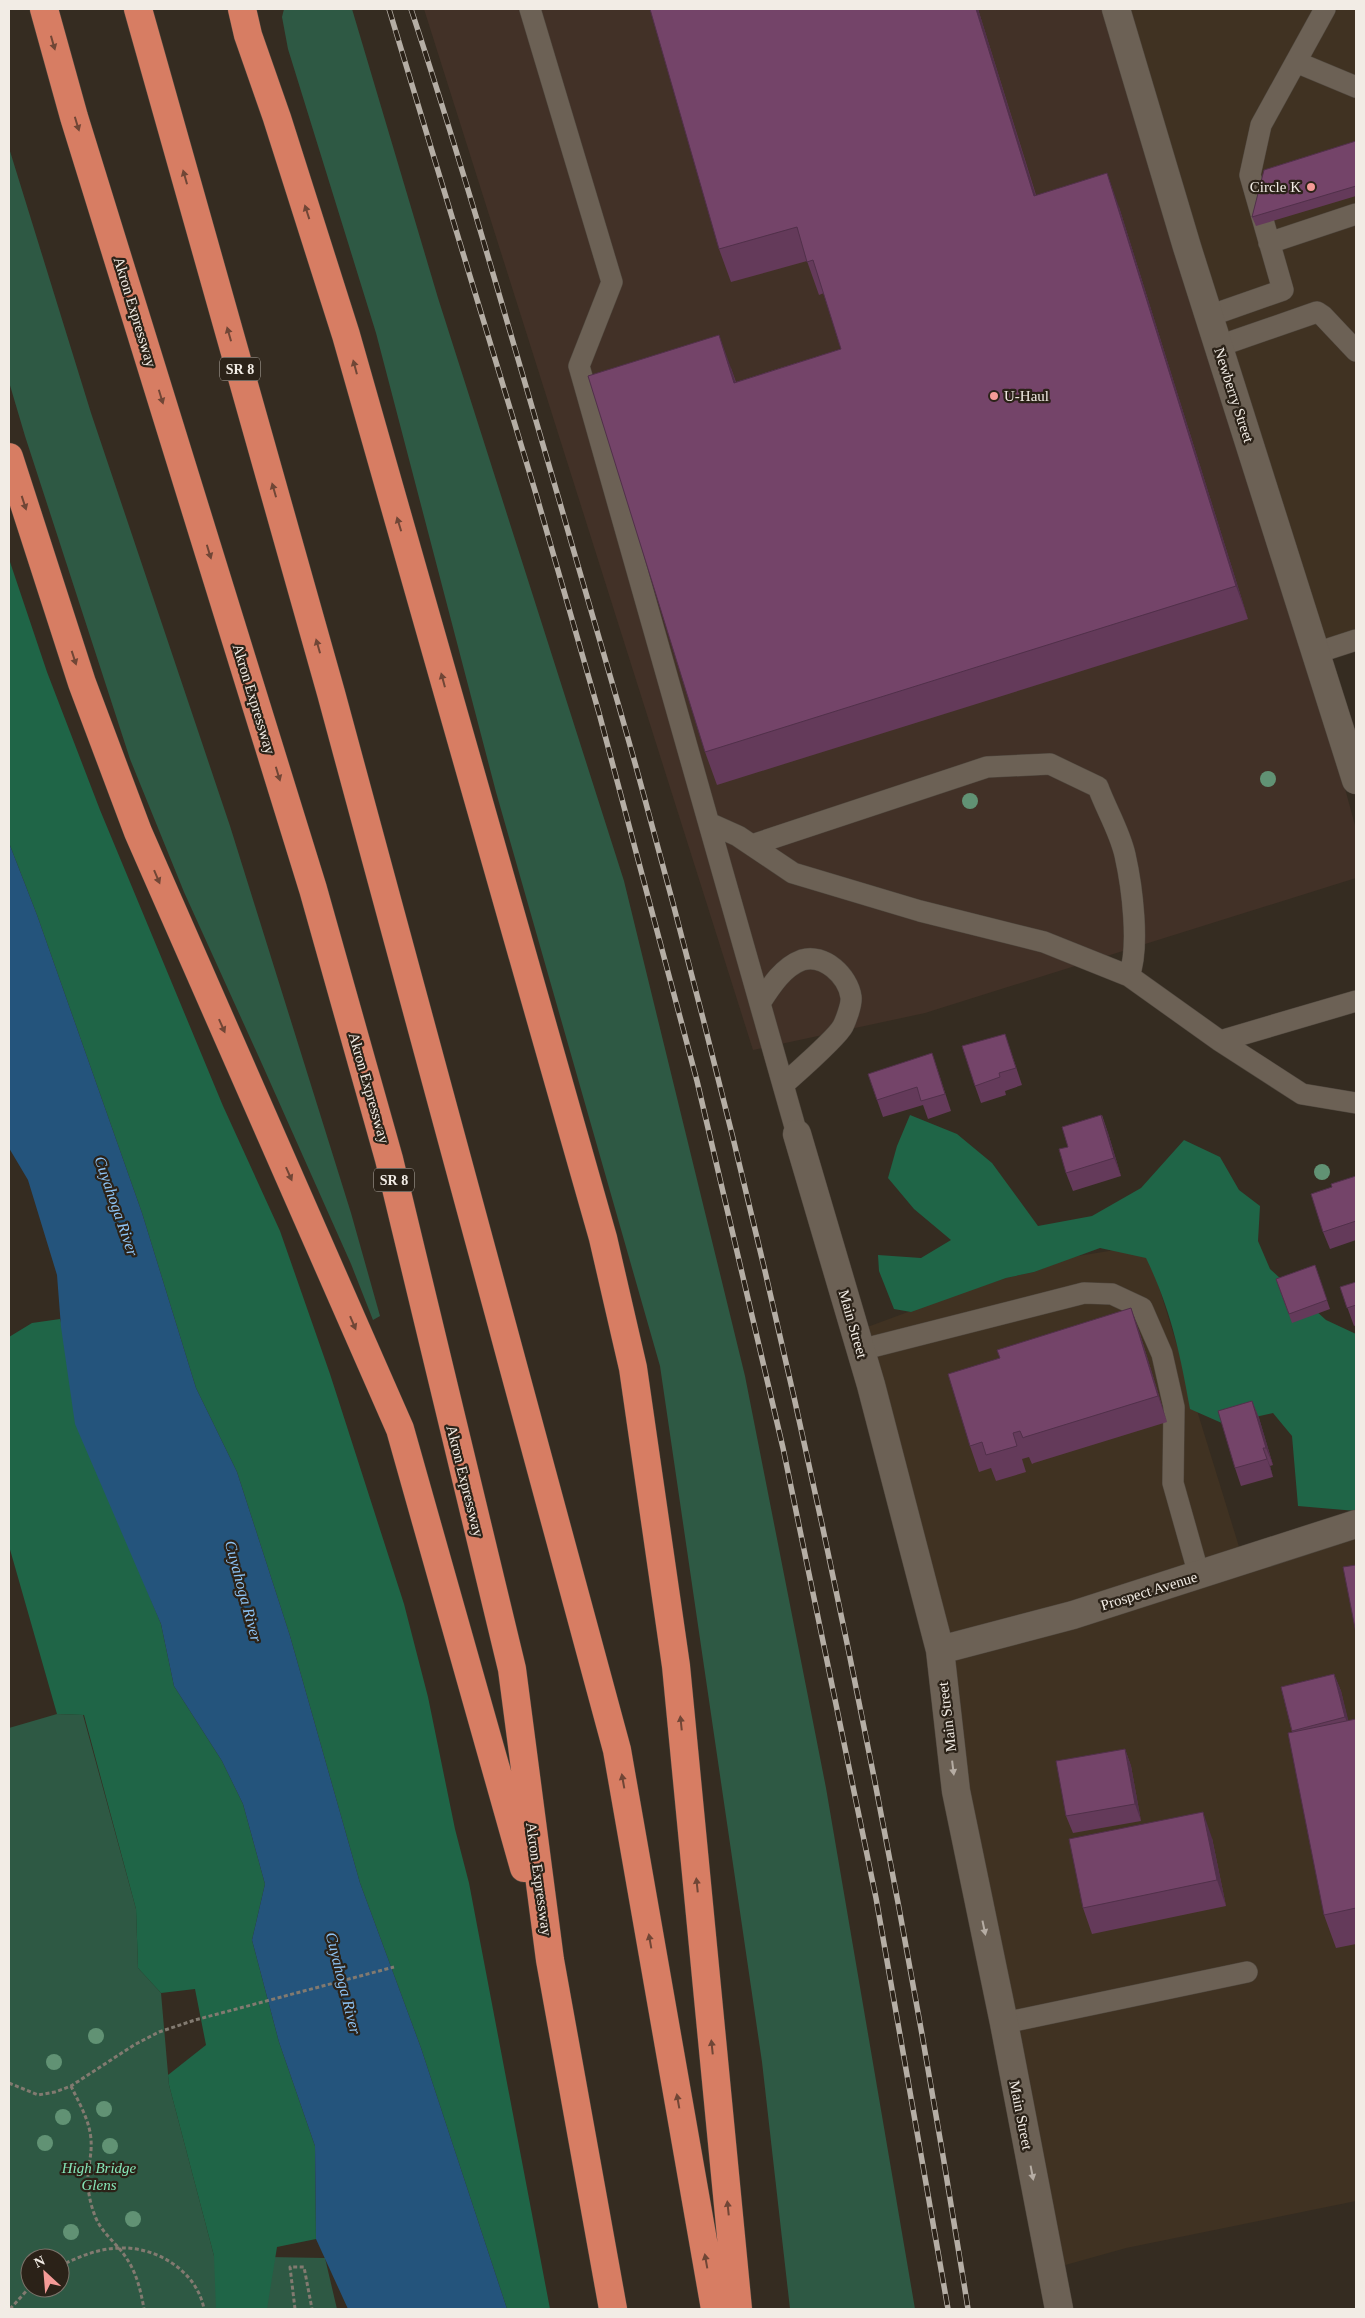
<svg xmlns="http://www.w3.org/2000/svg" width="1365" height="2318" font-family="'Times New Roman',serif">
<rect width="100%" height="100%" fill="#352c21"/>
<path fill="#403222" d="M1123,9H1356V632L1321,643Z
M1146,1245L1240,1550L943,1643L862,1329L954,1295L1006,1278L1034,1272L1072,1257Z
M1356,1524V2201L1126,2248L1051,2269L940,1650Z"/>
<path fill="#423127" d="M424,9H1108L1324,711L1356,829V878L925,1013L753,1050Z"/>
<path fill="#2e5944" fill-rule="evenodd" d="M284,9H352L438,298L624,881L745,1376L826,1788L915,2309H790L762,2062L660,1366L496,792L376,333L288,49L282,17Z
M9,148L91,413L230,826L351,1213L380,1316L373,1320L351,1264L262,1064L184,892L130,759L25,436L9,382Z
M57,1714L83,1715L136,1909L138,1968L161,1993L169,2085L214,2256L325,2258L337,2309H9V1728ZM30,2258H60V2288H30Z"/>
<path fill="#1f6547" d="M9,559L47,672L100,810L223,1106L280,1231L330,1374L404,1604L428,1697L455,1829L469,1883L550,2309H507L421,2048L360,1883L290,1636L237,1472L196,1388L142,1213L37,915L9,843Z
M910,1115L957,1134L992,1163L1038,1226L1092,1216L1141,1188L1184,1140L1220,1157L1239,1190L1260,1206L1258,1241L1270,1269L1326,1320L1356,1334V1511L1298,1506L1292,1436L1273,1413L1224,1424L1190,1409C1180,1353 1171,1310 1146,1258L1100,1248L1034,1272L1006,1278L911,1312L894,1309L879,1271L878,1255L921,1258L951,1240L914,1209L888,1178L897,1146Z
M60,1319L121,1527L161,1624L174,1686L222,1761L243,1804L265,1884L252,1940L279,2042L315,2146L316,2239L277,2247L267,2309H216L214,2256L169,2085L168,2075L206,2045L195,1989L161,1993L138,1968L136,1909L84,1715L57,1714L9,1546V1337L32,1323Z"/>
<path fill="#24547c" d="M9,843L37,915L142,1213L196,1388L237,1472L290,1636L360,1883L421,2048L507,2309H348L316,2239L315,2146L279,2042L252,1940L265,1884L243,1804L222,1761L174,1686L161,1624L75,1424L61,1327L57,1275L28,1180L9,1148Z"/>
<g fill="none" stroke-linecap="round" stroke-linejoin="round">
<g stroke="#50483f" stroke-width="22">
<path id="service" d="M530,9L612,282L579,366L797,1134
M1296,62L1356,87
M1269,243L1356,214
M1209,316L1283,290L1250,175L1261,125L1325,9
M1219,346L1317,312L1323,316L1356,351
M1316,653L1356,640
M709,823L738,836L793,873L920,911L1044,942L1129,976L1220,1041L1302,1094L1356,1103
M752,845L987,767L1050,764L1098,787C1106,809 1120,832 1125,855C1132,886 1140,947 1129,976
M760,1003C771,986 783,967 802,960C824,953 848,976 851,997C852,1004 846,1020 843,1026C837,1038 795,1074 783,1085
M1220,1041L1356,1001
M860,1350L1084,1293L1112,1294L1142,1308L1162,1354L1174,1407L1173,1483L1199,1575
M1004,2023L1247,1972"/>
</g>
<g stroke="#50483f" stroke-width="29">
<path id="minor" d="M797,1134L871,1385L940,1650L956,1791L1004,2023L1059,2309
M940,1650L1073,1615L1356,1524"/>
</g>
<g stroke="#50483f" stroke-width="29">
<path id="tertiary" d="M1116,9L1187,247L1356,780"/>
</g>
<g stroke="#50483f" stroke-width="29">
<path id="motorway" d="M44,9L74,117L313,889L389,1159L512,1669L550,1960L613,2309
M138,9L331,693L617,1750L715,2309
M242,9L248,35L277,118L346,335L603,1238L633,1368L676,1666L738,2309
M9,457L82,683L138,832L400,1429L524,1868"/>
</g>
<path stroke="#827a70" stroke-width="3" stroke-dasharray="4 2.5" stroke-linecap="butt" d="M9,2083L38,2095L55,2092L71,2086L134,2045L159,2032L195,2020L394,1967
M71,2086C79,2103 90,2121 91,2140C92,2152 89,2163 88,2175C87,2188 90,2203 95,2216C102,2234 117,2243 127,2259C137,2274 141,2292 144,2309
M60,2266C78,2257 97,2249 118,2248C156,2246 197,2271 204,2309
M10,2309L30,2287
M295,2309L290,2267H304L312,2309"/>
<use href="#service" stroke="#6c6155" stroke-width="21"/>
<use href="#minor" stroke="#6c6155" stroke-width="28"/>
<use href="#tertiary" stroke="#6c6155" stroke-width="28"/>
<use href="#motorway" stroke="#d77d63" stroke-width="28"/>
<g stroke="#b5aea5" stroke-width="5.5">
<path id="rail" d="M389,9L536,494L599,713L697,1081L783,1448L876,1898L948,2309
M411,9C466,175 513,343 562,510C588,602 616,693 641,785C779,1286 887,1796 968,2309"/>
</g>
<use href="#rail" stroke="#2b2218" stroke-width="4" stroke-dasharray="11" stroke-linecap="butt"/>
</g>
<g fill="#619274">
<circle cx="1268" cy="779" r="8"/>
<circle cx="970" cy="801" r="8"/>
<circle cx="1322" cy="1172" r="8"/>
<circle cx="96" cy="2036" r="8"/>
<circle cx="54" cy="2062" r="8"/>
<circle cx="104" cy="2109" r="8"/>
<circle cx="63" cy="2117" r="8"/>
<circle cx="45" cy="2143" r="8"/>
<circle cx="110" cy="2146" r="8"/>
<circle cx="133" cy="2219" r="8"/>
<circle cx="71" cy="2232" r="8"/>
</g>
<path fill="#643a5a" d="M978,9L1036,195L1119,207L1248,619L717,785L705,752L731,368L736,382L841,349L824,293L819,295L807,261L731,282L719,249Z
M1356,141V196L1256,226L1252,217Z
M1005,1034L1022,1085L1005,1091L1006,1095L981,1103L975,1086Z
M932,1053L951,1111L928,1119L923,1105L883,1117L877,1100Z
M1102,1115L1108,1133L1121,1176L1073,1191L1066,1173L1068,1147Z
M1356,1176V1240L1330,1249L1323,1232L1332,1187Z
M1315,1265L1330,1309L1292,1323L1276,1279Z
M1356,1282V1325L1354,1326L1340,1287Z
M1131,1308L1140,1334L1167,1422L1034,1463L1032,1464L1029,1457L1022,1459L1026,1472L996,1481L991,1468L979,1472L970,1446L1000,1358Z
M1252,1401L1259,1418L1273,1465L1270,1466L1273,1477L1241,1486L1235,1468Z
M1334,1674L1341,1691L1348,1721L1356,1719V1944L1336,1948L1324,1915L1292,1732L1281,1687Z
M1125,1749L1131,1766L1141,1821L1073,1833L1066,1816Z
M1212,1838L1226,1906L1092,1934L1083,1908Z"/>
<path fill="#51304a" d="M976,9H978L1046,229L1034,196Z
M1107,173L1119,207L1248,619L1236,586Z
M719,335L731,368L746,416L734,383Z
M1101,1115L1108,1133L1121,1176L1114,1158Z
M1131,1308L1140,1334L1167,1422L1158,1396Z
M1252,1401L1259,1418L1273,1465L1266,1448Z
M1263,1448L1270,1466L1273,1477L1267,1459Z
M1334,1674L1341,1691L1352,1735L1345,1717Z
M1125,1749L1131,1766L1141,1821L1135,1804Z
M1203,1812L1212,1838L1226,1906L1217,1880Z"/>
<path fill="#744469" stroke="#51304a" d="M650,9H976L1034,196L1107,173L1236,586L705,752L588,376L719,335L734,383L841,349L813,260L807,262L797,227L719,249Z
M1356,141V186L1252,217L1264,170Z
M1005,1034L1016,1068L999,1073L1000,1077L975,1086L962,1046Z
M932,1053L945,1094L921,1101L917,1087L877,1100L868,1074Z
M1101,1115L1114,1158L1066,1173L1059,1149L1068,1147L1062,1127Z
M1356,1176V1221L1323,1232L1311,1194L1332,1187L1331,1184Z
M1315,1265L1327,1300L1289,1314L1276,1279Z
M1356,1282V1305L1347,1308L1340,1287Z
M1131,1308L1158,1396L1025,1437L1023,1438L1020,1431L1013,1433L1017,1446L986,1455L982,1442L970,1446L948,1374L1000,1358L997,1350Z
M1252,1401L1266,1448H1263L1267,1459L1235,1468L1218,1411Z
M1356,1565V1633L1343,1567Z
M1334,1674L1345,1717L1292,1731L1281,1687Z
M1356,1719V1908L1324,1915L1288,1733Z
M1125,1749L1135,1804L1066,1816L1056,1761Z
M1203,1812L1217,1880L1083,1908L1069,1839Z"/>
<defs><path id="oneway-solid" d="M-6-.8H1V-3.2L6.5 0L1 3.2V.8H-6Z" transform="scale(1.25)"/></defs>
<g fill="#704636">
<use href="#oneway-solid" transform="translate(53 43) rotate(74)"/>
<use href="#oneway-solid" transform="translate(77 124) rotate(73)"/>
<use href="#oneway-solid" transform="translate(185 177) rotate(-106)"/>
<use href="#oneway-solid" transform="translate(307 212) rotate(-108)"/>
<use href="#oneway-solid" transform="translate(229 334) rotate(-106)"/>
<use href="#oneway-solid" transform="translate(355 367) rotate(-105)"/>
<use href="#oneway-solid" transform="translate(161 397) rotate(73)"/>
<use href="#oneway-solid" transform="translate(274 490) rotate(-106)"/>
<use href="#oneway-solid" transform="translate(24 503) rotate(72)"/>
<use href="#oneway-solid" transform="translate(399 524) rotate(-107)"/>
<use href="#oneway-solid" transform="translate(209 552) rotate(73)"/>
<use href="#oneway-solid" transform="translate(318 646) rotate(-106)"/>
<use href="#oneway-solid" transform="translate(74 658) rotate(72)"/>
<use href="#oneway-solid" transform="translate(443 680) rotate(-105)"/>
<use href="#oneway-solid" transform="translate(278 774) rotate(73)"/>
<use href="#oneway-solid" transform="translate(157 877) rotate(67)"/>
<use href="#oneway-solid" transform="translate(222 1026) rotate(66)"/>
<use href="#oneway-solid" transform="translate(289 1174) rotate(66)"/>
<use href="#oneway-solid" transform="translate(353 1323) rotate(67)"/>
<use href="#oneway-solid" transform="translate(681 1723) rotate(-96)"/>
<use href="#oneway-solid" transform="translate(623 1781) rotate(-100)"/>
<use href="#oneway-solid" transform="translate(697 1885) rotate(-96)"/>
<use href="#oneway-solid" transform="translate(650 1941) rotate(-100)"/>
<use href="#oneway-solid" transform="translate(712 2047) rotate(-96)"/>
<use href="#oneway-solid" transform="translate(678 2101) rotate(-100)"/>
<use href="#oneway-solid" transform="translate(728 2208) rotate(-96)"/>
<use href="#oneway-solid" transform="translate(706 2261) rotate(-100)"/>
</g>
<g fill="#b6ada4">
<use href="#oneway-solid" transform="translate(953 1768) rotate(83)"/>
<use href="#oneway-solid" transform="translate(984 1928) rotate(78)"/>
<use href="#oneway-solid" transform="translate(1032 2173) rotate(79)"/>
</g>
<g fill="#f59b97" stroke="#2b2218" stroke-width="2">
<circle cx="1311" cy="187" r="5"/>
<circle cx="994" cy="396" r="5"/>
</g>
<g text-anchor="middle" stroke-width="4.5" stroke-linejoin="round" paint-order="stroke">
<g fill="#2b2218" stroke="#b6afa8" stroke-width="1">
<rect x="220" y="357.5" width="40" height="23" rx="4"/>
<rect x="374" y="1168.5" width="40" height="23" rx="4"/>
</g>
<g font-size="14" font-weight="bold" fill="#f2ece5">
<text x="240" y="374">SR 8</text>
<text x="394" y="1185">SR 8</text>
</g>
<g font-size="15" fill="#f2ece5" stroke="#2b2218" text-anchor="end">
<text x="1301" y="192">Circle K</text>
<text x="1004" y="401" text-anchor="start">U-Haul</text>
</g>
<g font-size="15" fill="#f2ece5" stroke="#2b2218">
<text transform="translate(135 312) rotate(73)" y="5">Akron Expressway</text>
<text transform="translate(1234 395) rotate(72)" y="5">Newberry Street</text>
<text transform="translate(254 699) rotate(73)" y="5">Akron Expressway</text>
<text transform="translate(369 1088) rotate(74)" y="5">Akron Expressway</text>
<text transform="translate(853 1324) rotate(74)" y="5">Main Street</text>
<text transform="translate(465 1481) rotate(76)" y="5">Akron Expressway</text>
<text transform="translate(1149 1591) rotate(-17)" y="5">Prospect Avenue</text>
<text transform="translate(947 1717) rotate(-97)" y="5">Main Street</text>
<text transform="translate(539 1879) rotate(82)" y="5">Akron Expressway</text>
<text transform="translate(1021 2115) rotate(79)" y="5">Main Street</text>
</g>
<g font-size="15" font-style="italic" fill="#85e6b8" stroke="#2b2218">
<text x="99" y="2173">High Bridge<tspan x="99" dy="17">Glens</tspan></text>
</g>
<g font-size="16" font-style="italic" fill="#8ec4f6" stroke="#2b2218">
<text transform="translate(117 1206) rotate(71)" y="6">Cuyahoga River</text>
<text transform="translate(244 1591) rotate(75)" y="6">Cuyahoga River</text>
<text transform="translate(344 1983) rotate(76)" y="6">Cuyahoga River</text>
</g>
</g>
<rect width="1365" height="2318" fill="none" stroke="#f2ece5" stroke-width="20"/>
<g transform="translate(45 2273) rotate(334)"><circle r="24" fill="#2b2218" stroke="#7b736a"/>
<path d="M0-4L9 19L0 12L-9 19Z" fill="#f59b97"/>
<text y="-8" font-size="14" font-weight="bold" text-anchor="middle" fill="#f2ece5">N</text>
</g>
</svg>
